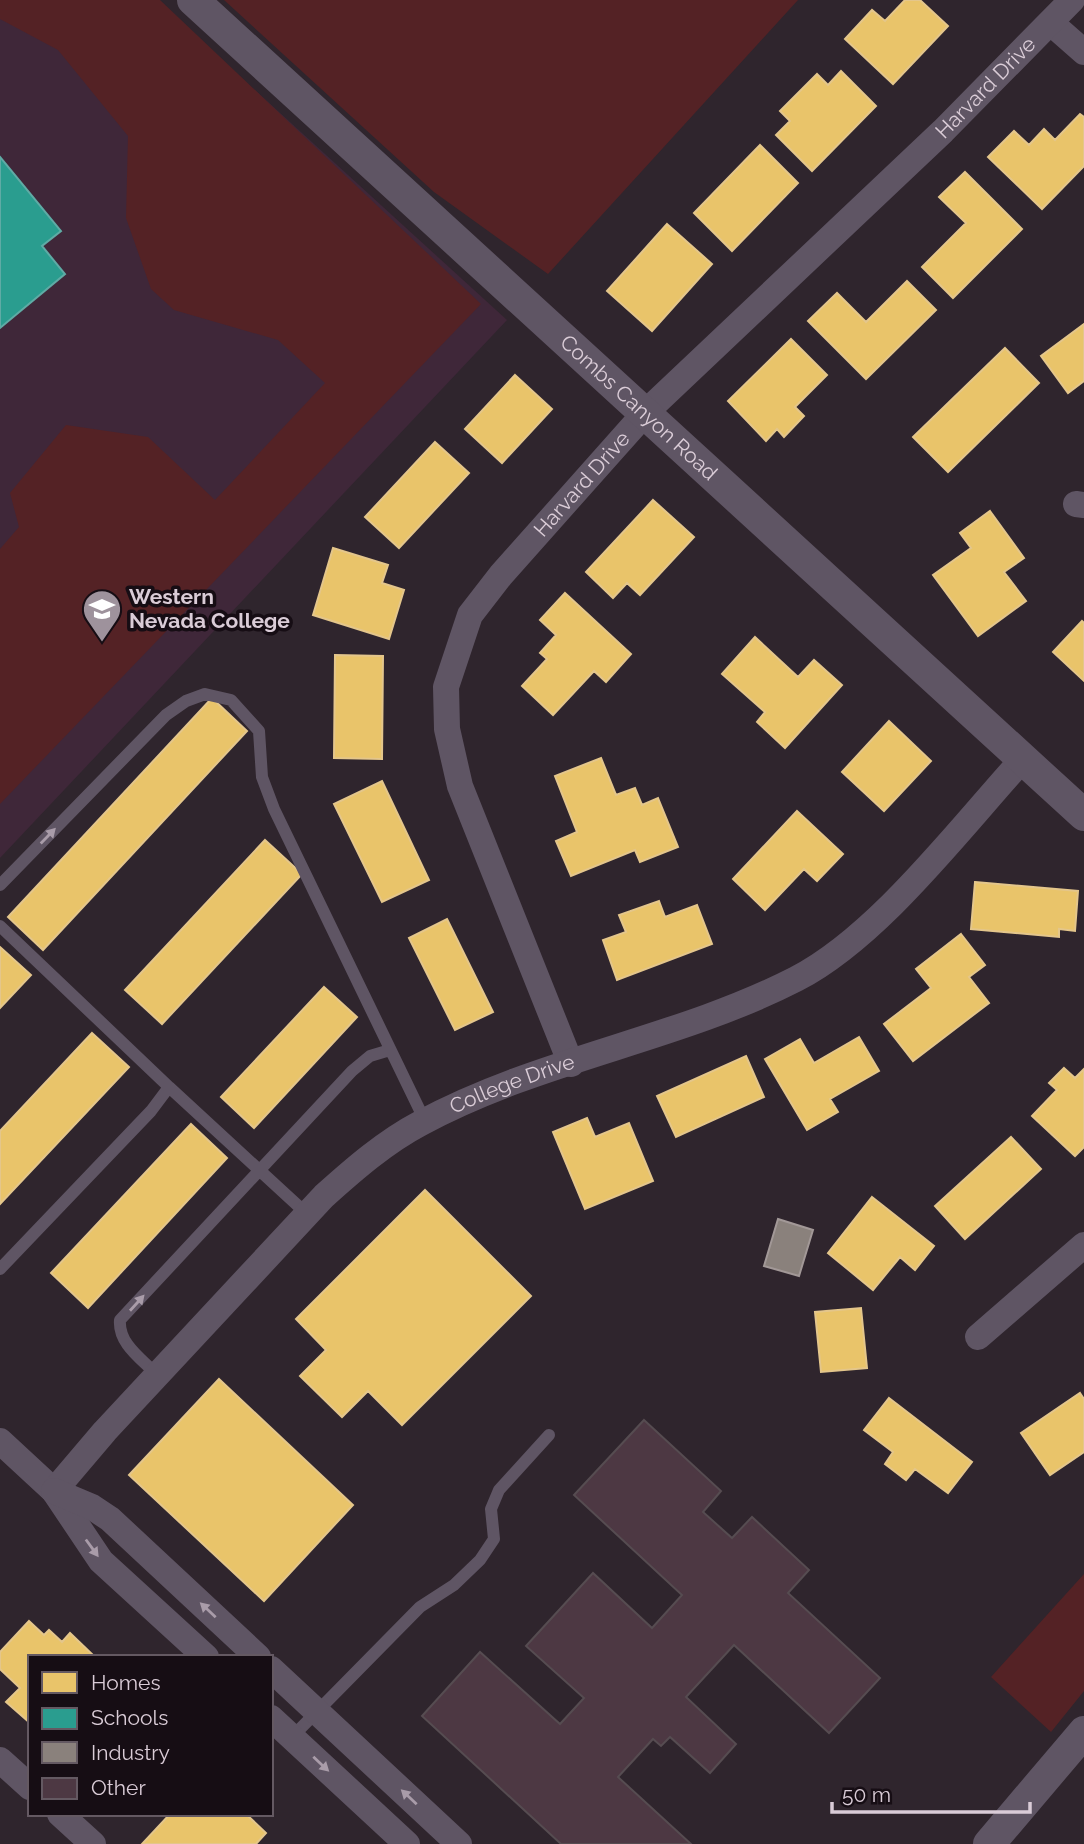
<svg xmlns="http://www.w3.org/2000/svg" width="1084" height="1844" font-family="Raleway,sans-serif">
<rect width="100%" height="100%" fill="#2f252d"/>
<path fill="#3f2739" d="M0,0H156L507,320L0,858Z"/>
<path fill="#542225" d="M0,0H160L481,304L0,804V549L19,527L10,493L66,425L148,437L215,500L325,383L278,340L174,310L151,289L126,218L128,136L58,50L0,19Z
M224,0H798L548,274L434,192Z
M1084,1574V1691L1051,1732L991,1677Z"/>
<path fill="#e9c46a" stroke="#e4c68b" stroke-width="2" d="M905,0H920L948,26L893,84L845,39L872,10L885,21Z
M841,71L876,106L812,171L776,135L790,121L780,111L817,74L828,85Z
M1080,114L1084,117V166L1042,209L988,157L1014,131L1029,145L1044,129L1055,140Z
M760,145L798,183L732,251L694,213Z
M965,172L1022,229L953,298L922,267L966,223L939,197Z
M667,224L712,264L652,331L607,291Z
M907,281L936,310L866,379L808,321L837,293L866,322Z
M1084,324V381L1068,393L1041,356Z
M791,339L827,375L795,407L804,416L784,437L777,429L766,441L728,401Z
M1005,348L1039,383L948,472L913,437Z
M515,375L552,409L502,463L465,429Z
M435,442L469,473L399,548L365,517Z
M653,500L694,537L640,595L627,583L613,598L586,572Z
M990,511L1024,558L1004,572L1026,601L978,636L933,575L971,548L960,533Z
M333,548L388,565L382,583L404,590L389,639L313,615Z
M565,593L631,654L606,682L594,671L553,715L522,686L547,659L540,653L556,635L540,620Z
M1082,621L1084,623V681L1053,652Z
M755,637L798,677L814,660L842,685L785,748L757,722L765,712L722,674Z
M335,655L383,656L382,759L334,758Z
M212,698L247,731L43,950L8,917Z
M889,721L931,761L884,811L842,772Z
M601,758L616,795L635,788L642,805L658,798L678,847L640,862L635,850L571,876L556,841L577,832L555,776Z
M382,781L429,880L382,902L334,804Z
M797,811L843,854L817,881L804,869L765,910L733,879Z
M265,840L302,874L162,1024L125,990Z
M975,882L1078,891L1075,931L1059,929V937L971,929Z
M659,901L665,917L697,905L712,944L617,980L603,940L626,932L619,915Z
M447,919L493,1012L455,1030L409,938Z
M961,934L985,965L969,977L989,1003L913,1061L884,1024L931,988L916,969Z
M0,947L31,975L0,1008Z
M324,987L357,1017L254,1128L221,1097Z
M92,1033L129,1067L0,1204V1131Z
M859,1037L879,1071L830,1099L838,1112L807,1130L765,1059L800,1039L814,1063Z
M746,1056L764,1097L676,1137L657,1096Z
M1064,1068L1075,1078L1084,1069V1147L1075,1156L1032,1116L1057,1090L1049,1083Z
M587,1118L595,1137L629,1123L653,1181L585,1209L553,1132Z
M191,1124L227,1158L88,1308L51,1273Z
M1011,1137L1041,1169L965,1239L935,1206Z
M425,1190L531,1296L402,1425L368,1391L342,1417L300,1376L326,1350L296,1319Z
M872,1197L934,1246L915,1270L900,1257L873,1290L828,1253Z
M861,1308L867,1368L821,1372L815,1312Z
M219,1379L353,1505L264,1601L129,1475Z
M1080,1393L1084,1399V1452L1050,1475L1021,1433Z
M889,1398L972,1462L948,1493L915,1469L906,1480L885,1464L893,1452L864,1430Z
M29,1621L44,1635L49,1630L62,1642L70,1633L95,1657H30V1723L6,1702L20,1688L0,1669V1652Z
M170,1814H246L266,1833L256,1844H142Z"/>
<path fill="#2a9d8f" stroke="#5faba5" stroke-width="2" d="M0,157L61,231L42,246L65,274L0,328Z"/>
<path fill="#8a817c" stroke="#a29897" stroke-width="2" d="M778,1219L813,1230L799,1276L764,1266Z"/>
<path fill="#4d3843" stroke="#564c51" stroke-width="2" d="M644,1420L721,1491L703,1512L732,1538L752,1517L809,1570L788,1593L880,1678L829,1733L734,1645L686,1697L736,1744L710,1773L670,1737L661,1746L653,1739L618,1777L691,1844H561L422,1716L480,1652L560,1724L584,1698L526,1646L593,1573L652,1628L682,1595L574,1495Z"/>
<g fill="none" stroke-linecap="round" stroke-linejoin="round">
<path stroke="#5f5564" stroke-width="12" d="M0,885L166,715L186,701L205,694L231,700L259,731L262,777L274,809L425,1121
M0,926L169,1087L151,1111L0,1269
M169,1087L307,1214
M157,1375C142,1359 118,1344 120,1320L352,1071L370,1056L390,1050
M292,1737L420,1607L454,1585L480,1560L494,1539L491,1509L499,1490L549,1435"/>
<g stroke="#5f5564" stroke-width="26">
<path d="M1051,23L1084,52"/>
<path d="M1076,504L1084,505"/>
<path id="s1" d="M571,1064L460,786L447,729L446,687L470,615L501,575L646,412L943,131L1072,0"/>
<path d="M978,1337L1084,1245"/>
<path d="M0,1441L54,1491L101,1561L206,1657"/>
<path id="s2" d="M54,1491L105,1431L324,1196C354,1169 385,1142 421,1123C539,1059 677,1040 796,979C878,937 960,828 1023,759"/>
<path d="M54,1491L92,1507L110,1519L258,1657"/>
<path d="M271,1669L459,1844"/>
<path d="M271,1718L407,1844"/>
<path d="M0,1760L30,1787"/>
<path d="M60,1814L93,1844"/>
</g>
<g stroke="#5f5564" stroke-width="32">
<path id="s3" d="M193,0L1084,815"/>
<path d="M989,1844L1084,1732"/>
</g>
</g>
<defs><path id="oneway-solid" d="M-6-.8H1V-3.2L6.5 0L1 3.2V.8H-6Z" transform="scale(1.75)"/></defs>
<g fill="#a99ca9">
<use href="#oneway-solid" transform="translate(48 836) rotate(-46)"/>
<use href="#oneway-solid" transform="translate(137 1303) rotate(-48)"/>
<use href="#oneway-solid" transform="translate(92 1548) rotate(54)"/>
<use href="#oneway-solid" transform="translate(208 1610) rotate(-137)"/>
<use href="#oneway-solid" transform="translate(321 1764) rotate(43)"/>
<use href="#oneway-solid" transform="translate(409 1797) rotate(-137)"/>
</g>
<defs>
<g id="university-pin" transform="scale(2.0125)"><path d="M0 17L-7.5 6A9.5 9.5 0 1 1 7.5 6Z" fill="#9e929c" stroke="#160d14"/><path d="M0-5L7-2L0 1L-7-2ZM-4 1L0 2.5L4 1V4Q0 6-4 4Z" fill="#fff"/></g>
</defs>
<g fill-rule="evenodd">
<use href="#university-pin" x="102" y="609"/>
</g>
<g text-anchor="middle" stroke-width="7" stroke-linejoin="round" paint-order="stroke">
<g font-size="21" fill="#daccd7" stroke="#160d14">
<text dy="7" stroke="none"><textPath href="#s1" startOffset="1214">Harvard Drive</textPath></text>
<text dy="7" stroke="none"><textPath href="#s3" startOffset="604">Combs Canyon Road</textPath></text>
<text dy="7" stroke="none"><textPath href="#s1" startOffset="648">Harvard Drive</textPath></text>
<text dy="7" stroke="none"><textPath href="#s2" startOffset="621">College Drive</textPath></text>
</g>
<g font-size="21" font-weight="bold" fill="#daccd7" stroke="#160d14" text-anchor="start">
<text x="129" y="604">Western<tspan x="129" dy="24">Nevada College</tspan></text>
</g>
</g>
<rect x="28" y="1655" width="245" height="161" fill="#160d14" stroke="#645962" stroke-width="2"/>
<rect x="42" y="1672" width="35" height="21" fill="#e9c46a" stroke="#645962" stroke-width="2"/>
<text x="91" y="1690" font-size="21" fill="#daccd7">Homes</text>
<rect x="42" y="1708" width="35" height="21" fill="#2a9d8f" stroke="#645962" stroke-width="2"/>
<text x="91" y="1725" font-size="21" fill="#daccd7">Schools</text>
<rect x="42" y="1742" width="35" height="21" fill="#8a817c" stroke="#645962" stroke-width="2"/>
<text x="91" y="1760" font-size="21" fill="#daccd7">Industry</text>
<rect x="42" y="1778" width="35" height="21" fill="#4d3843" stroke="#645962" stroke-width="2"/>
<text x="91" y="1795" font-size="21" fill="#daccd7">Other</text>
<path d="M832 1802v10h198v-10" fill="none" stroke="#daccd7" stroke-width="3.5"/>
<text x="842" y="1802" font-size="21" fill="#daccd7" stroke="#160d14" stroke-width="5" paint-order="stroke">50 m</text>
</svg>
